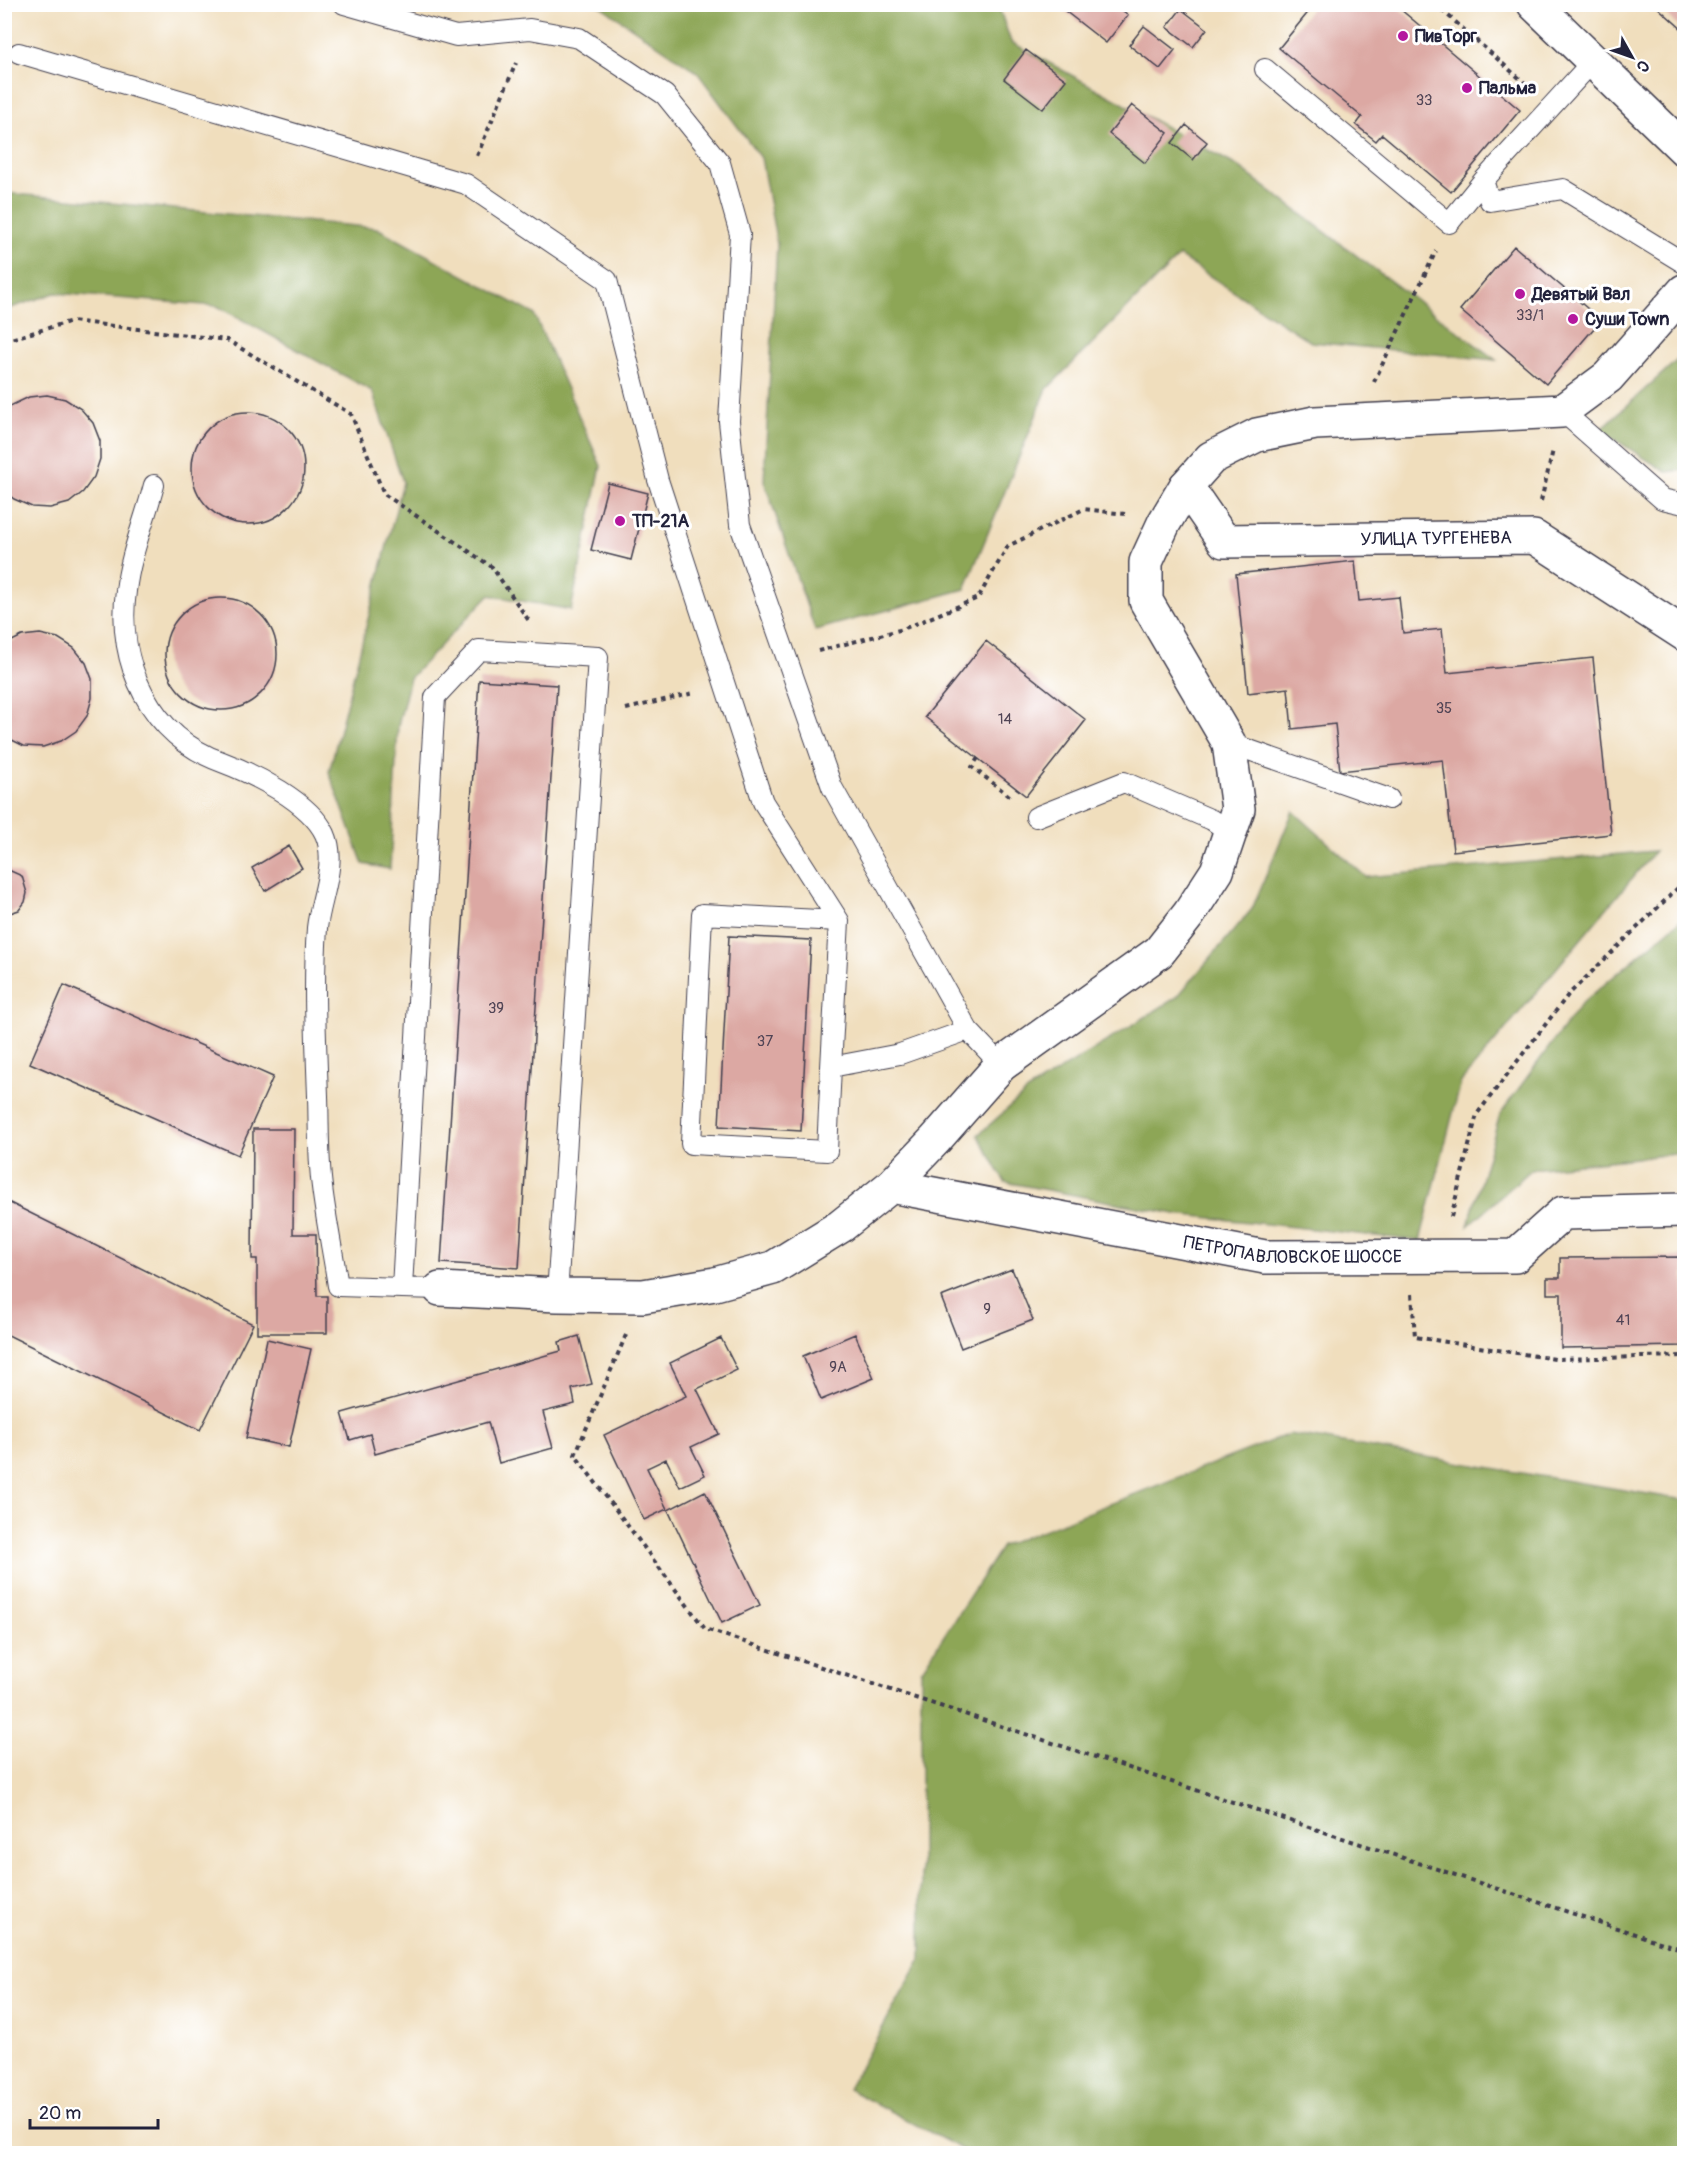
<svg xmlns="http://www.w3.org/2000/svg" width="1689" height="2158" font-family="Pangolin,sans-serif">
<rect width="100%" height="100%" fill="#fff"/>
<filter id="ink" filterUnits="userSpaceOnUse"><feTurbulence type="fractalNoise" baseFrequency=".0167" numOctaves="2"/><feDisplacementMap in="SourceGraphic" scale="12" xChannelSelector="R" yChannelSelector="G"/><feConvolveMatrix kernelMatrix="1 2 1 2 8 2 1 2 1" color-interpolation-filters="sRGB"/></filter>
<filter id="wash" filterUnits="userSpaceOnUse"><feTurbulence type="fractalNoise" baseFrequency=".008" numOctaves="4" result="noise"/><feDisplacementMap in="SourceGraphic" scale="24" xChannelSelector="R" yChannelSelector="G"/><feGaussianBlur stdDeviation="1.35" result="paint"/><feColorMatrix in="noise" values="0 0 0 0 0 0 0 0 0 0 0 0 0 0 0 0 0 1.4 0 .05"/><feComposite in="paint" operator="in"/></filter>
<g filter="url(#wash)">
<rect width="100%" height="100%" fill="#f0debd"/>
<path fill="#8da657" stroke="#586449" stroke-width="1.5" d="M599,5H998L1011,42L1237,166L1496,360L1311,342L1179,256L1047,389L965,589L815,630L764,481L777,244L761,158L697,72Z
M5,193L377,228L534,314L601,466L571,610L489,595L410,678L398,726L390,869L363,864L329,772L403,482L372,391L217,306L55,293L5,310Z
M1684,354V470L1666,472L1600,430Z
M1293,811L1366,877L1655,851L1461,1082L1420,1241L1175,1214L1005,1182L978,1135L1030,1089L1177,997L1252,909Z
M1684,917V1153L1532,1169L1468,1226L1500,1114L1580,1005Z
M1289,1434L1684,1500V2153H969L848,2089L921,1959V1671L1002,1546Z"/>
<g id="blocks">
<path fill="#dca8a3" d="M1056,4H1114L1128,15L1106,43Z
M1315,4H1394L1520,110L1451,192L1382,134L1376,141L1356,125L1362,117L1279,48Z
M1654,4H1684V31Z
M1181,9L1207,29L1193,47L1167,27Z
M1144,26L1175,50L1160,69L1129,45Z
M1026,50L1066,80L1043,109L1004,79Z
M1132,105L1168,133L1145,163L1109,134Z
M1186,125L1207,142L1193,160L1172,143Z
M1514,246L1601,320L1546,384L1460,310Z
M47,395L65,399L81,409L93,423L100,441V459L94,477L83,492L69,503L50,508L32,507L14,499L4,491V413L12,405L29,397Z
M192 468a56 56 0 1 1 112 0a56 56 0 1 1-112 0Z
M608,483L648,493L631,560L591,550Z
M1355,561L1359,601L1399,597L1403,633L1442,629L1447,673L1593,658L1611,834L1453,851L1443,760L1340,771L1335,724L1292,729L1288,688L1248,693L1236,574Z
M165 654a56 56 0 1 1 112 0a56 56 0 1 1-112 0Z
M40,634L58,638L74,648L86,663L92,679V698L87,716L76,731L61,741L43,747L24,746L4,736V645L22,636Z
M986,641L1086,720L1026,796L925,717Z
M479,680L557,685L519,1268L441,1263Z
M289,846L302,868L265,891L252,868Z
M4,868L22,876L27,893L25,902L19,910L4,915Z
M729,936L811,940L801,1131L719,1126Z
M64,985L273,1077L238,1155L30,1063Z
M253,1129H294L293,1234H316L317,1296H327V1333H257V1259H252Z
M4,1200L253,1324L200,1430L4,1333Z
M1684,1257V1346L1561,1348V1294H1547V1278H1560V1258Z
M1012,1269L1033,1320L961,1348L941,1297Z
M855,1334L874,1378L821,1400L803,1356Z
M579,1336L592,1384L572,1389L575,1404L543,1412L553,1448L499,1463L488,1422L375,1454L370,1434L350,1440L342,1413L561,1351L559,1342Z
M721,1338L737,1370L697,1389L719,1434L691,1447L705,1475L680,1487L666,1459L647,1468L667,1509L644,1520L604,1435L686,1396L670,1363Z
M267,1339L311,1349L289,1447L246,1438Z
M705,1491L760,1605L722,1623L668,1510Z"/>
</g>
</g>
<g filter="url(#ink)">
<use href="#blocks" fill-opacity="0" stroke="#413e4e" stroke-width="1.5"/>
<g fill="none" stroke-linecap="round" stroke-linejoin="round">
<g stroke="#413e4e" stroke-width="22">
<path id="service" d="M344,4L456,36L530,29L579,38L665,95L720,163L740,234L729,421L740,525L832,787L968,1030L1001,1065
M19,53L466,184L607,280L658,480L763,802L839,921
M1593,61L1483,181L1490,201L1563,189L1684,263
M1265,69L1449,223L1483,181
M1562,411L1662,499L1684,504
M154,485C145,520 130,555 126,591C116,663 151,737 222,762C254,774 310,802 325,834C338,863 320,899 317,928C313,984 316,1040 318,1096C319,1126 318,1157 322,1187C326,1220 333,1253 338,1286L402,1288
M1229,743L1389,799
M1036,817L1124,782L1212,820L1230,832
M831,1067L827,1151L691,1144L702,914L839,921L831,1067L900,1054L968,1030
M440,1289L402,1288L435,697L479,650L598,657L557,1295"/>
</g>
<g stroke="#413e4e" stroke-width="36">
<g id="minor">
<path id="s1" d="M1186,486L1224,541L1534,537L1684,634"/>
<path id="s2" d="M891,1186L1265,1257L1515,1256L1563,1213L1684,1210"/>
<path d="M440,1289L557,1295L643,1296L715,1284L773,1268L841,1226L891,1186L935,1140L1001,1065L1159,952L1189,914L1217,871L1238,809L1229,743L1146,601V562L1164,523L1186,486L1211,458L1257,435L1315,423L1562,411L1608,377L1684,291"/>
</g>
</g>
<g stroke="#413e4e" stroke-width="36">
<path id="secondary" d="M1534,4L1684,149"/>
</g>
<path stroke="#413e4e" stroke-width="4" stroke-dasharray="4.5 4.5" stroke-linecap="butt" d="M1435,4L1527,85
M477,156L516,63
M4,341L72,321L227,340L351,414L384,494L492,567L529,621
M1374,382L1436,251
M1541,501L1553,450
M818,651L903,629L978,598L1008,546L1084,509L1125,514
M626,709L694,693
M978,758L972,767L1012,798
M1451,1217L1477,1114L1568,995L1684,882
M1412,1294L1415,1337L1555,1359L1684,1356
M626,1335L575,1455L705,1629L1684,1950"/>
<use href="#service" stroke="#fff" stroke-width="20"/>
<use href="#minor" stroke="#fff" stroke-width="33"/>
<use href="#secondary" stroke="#fff" stroke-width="33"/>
</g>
</g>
<g fill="#b5179e" stroke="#fff" stroke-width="2">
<circle cx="1403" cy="36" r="6"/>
<circle cx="1467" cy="88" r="6"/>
<circle cx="1520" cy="294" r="6"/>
<circle cx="1573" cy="319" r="6"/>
<circle cx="620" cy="521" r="6"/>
</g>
<g text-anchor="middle" stroke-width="6" stroke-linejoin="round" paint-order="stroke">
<g font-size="15" fill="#504455">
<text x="1424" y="105">33</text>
<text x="1530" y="320">33/1</text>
<text x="1444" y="713">35</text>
<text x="1005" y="724">14</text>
<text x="496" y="1013">39</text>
<text x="765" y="1046">37</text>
<text x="987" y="1314">9</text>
<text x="1623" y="1325">41</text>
<text x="838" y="1372">9А</text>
</g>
<g font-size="18" font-weight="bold" fill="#22223b" stroke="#fff" text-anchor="start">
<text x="1415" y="42">ПивТорг</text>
<text x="1479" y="94">Пальма</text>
<text x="1532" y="300">Девятый Вал</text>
<text x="1585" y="325">Суши Town</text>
<text x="632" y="527">ТП-21А</text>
</g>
<g font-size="18" fill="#22223b" stroke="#fff">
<text dy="6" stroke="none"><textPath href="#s1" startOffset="279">УЛИЦА ТУРГЕНЕВА</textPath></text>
<text dy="6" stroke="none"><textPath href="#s2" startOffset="408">ПЕТРОПАВЛОВСКОЕ ШОССЕ</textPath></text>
</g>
</g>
<rect width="1689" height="2158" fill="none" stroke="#fff" stroke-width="24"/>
<g transform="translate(1632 57) rotate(130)" stroke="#ffffff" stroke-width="4.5" paint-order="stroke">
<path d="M0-4.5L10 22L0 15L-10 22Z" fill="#22223b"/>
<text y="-9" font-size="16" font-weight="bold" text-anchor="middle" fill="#22223b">С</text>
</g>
<path d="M30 2119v9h128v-9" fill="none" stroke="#22223b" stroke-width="3"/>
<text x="39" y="2119" font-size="18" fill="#22223b" stroke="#ffffff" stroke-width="4.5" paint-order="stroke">20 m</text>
</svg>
